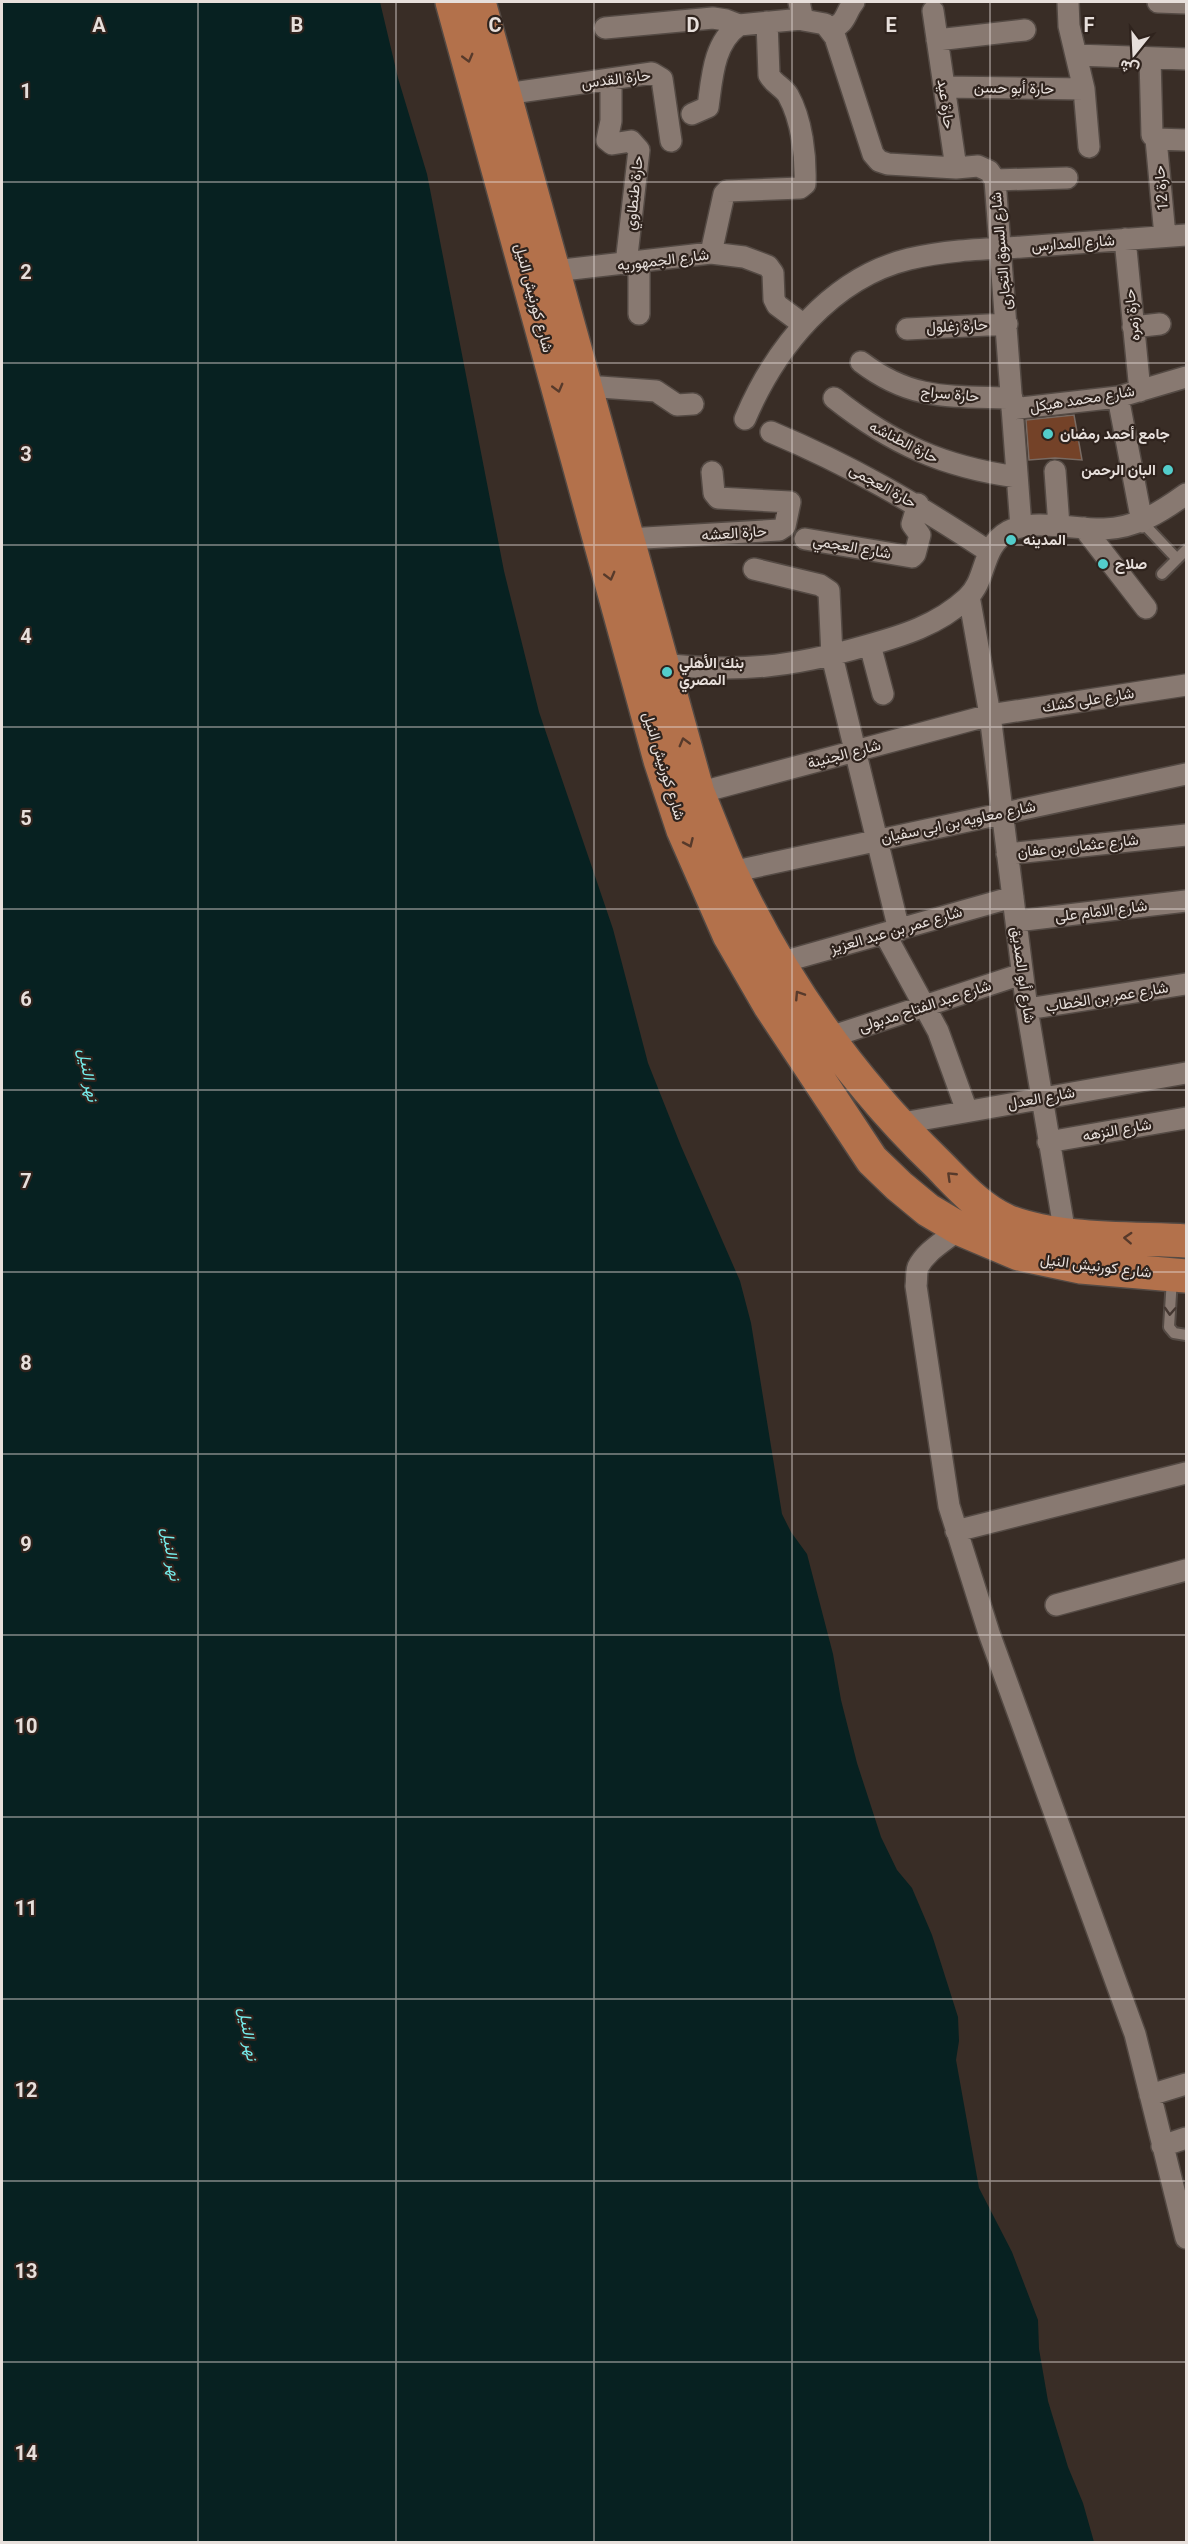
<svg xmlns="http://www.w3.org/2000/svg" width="1188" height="2544" font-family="Roboto,Vazirmatn,sans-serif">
<rect width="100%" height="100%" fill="#392d26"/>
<path fill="#072121" d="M2,2H380L398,78L427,174L504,571L539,712L613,929L648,1063L681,1146L740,1281L751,1323L782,1514L791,1532L807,1554L833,1654L841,1700L857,1763L881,1837L897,1870L912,1888L932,1935L958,2017L959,2041L956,2060L979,2188L1012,2252L1038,2320L1039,2349L1048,2401L1068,2467L1083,2503L1094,2542H2Z"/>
<path fill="#744228" stroke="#786a62" stroke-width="1.5" d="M1074,415L1082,460L1055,458L1029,460L1026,420Z"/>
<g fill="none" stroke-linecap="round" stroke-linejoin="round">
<g stroke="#544a44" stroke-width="14">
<path id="lane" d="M1142,522L1177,559
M1162,574L1186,550
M1172,1278L1169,1327L1174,1333L1186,1335"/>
</g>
<g stroke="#544a44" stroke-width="24">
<path id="street" d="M799,2L803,20L825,24L835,37L873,154L879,161L888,164L956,168L978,166L989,171L995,180L1021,527
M1068,2L1069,26L1084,89L1089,147
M1158,2L1186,3
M933,11L956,168
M605,28L713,18L726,20L739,25
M830,28C847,25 845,12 854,2
M937,40L1025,30
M1076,55L1186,59
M1150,58L1152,135L1156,139L1186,140
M611,79V121L607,140L612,144L631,141L639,150L626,264
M944,87L1084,89
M505,94L652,73L662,79L671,141
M692,114L708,107C712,79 713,43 739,25L802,19
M1156,139L1165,236
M995,180L1067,178
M1125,239L1140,391
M711,253L724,194L727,191L800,188L805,184C806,156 802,120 788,95C783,87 774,84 769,75L767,22
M639,263V314
M554,271L711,253L744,257L768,266L773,273L774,299L777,305L804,325
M1133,327L1160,324
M907,329L1007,324
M861,362C912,401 951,396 1012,398
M586,386L656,391L677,405L693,404
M1118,397L1142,522
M834,398C892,444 944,467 1017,477
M1012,409L1118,397L1186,377
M745,419C775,348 831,278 909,259C947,250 984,249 1022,247C1077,243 1132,239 1186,235
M771,432C852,466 915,503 988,551
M1055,471L1059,526
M1084,528L1146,608
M628,539L779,530L785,526L790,502L718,498L714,493L712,472
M805,539L912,557L915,554L920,535L912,524L918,504
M754,569L820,585L829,591L832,656L899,930
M969,596L990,715L1027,1009L1065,1234
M870,645L883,694
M663,664C738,673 792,667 865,646C902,636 938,625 967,598C988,579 980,547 1009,531C1034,518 1077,530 1104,529C1136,528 1161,512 1186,494
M698,793L990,715L1186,685
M1007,854L1186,835
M731,872L1186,774
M1016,921L1186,901
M885,934L938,1031L967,1111
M779,963L1013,897
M1027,1009L1186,984
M827,1038L1022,974
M897,1124L1186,1073
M1048,1142L1186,1118
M966,1221C953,1238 928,1247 918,1267C916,1272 917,1280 916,1286L949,1506L989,1633L1135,2034L1186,2238
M956,1531L1186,1473
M1056,1605L1186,1570
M1150,2095L1186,2084
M1162,2146L1186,2138"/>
</g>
<g stroke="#544a44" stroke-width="36">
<path id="primary" d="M452,2L660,760L683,830L729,935L770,1006L872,1160L899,1186L928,1210L960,1229L1019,1254L1081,1267L1186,1276
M479,2L698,793C709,819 719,847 731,873C782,981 851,1080 937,1163C958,1184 979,1209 1007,1221C1057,1241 1132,1238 1186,1241"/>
</g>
<use href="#lane" stroke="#887971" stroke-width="10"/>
<use href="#street" stroke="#887971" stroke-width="21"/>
<use href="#primary" stroke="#b3714b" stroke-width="33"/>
</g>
<defs><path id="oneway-chevron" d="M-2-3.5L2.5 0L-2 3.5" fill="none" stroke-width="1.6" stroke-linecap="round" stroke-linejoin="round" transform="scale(1.5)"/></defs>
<g stroke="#573a2b">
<use href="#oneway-chevron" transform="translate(468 58) rotate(75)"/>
<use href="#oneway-chevron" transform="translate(558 388) rotate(75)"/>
<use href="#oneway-chevron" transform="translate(610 576) rotate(75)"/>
<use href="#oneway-chevron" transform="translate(684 742) rotate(-105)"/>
<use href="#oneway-chevron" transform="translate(689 843) rotate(66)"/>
<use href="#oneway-chevron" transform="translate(799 995) rotate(-123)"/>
<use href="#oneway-chevron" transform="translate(951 1176) rotate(-136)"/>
<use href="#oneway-chevron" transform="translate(1128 1238) rotate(-177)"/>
</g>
<use stroke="#453832" href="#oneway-chevron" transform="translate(1170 1311) rotate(93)"/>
<path fill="none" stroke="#e7dfdb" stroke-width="1.5" stroke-opacity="0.55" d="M198,2V2542M396,2V2542M594,2V2542M792,2V2542M990,2V2542M2,182H1186M2,363H1186M2,545H1186M2,727H1186M2,909H1186M2,1090H1186M2,1272H1186M2,1454H1186M2,1635H1186M2,1817H1186M2,1999H1186M2,2181H1186M2,2362H1186"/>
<g fill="#53cdcb" stroke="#2f231d" stroke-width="2">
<circle cx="1048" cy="434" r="6"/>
<circle cx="1168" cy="470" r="6"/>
<circle cx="1011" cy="540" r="6"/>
<circle cx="1103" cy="564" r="6"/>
<circle cx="667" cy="672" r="6"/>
</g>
<g text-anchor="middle" stroke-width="4.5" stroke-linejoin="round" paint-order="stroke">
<g font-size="15" fill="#e7dfdb" stroke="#2f231d">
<text transform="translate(616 79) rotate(-7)" y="5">حارة القدس</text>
<text transform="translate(1014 88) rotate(1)" y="5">حارة أبو حسن</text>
<text transform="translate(946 104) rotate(82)" y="5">حارة عيد</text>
<text transform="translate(1161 188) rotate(-95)" y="5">حارة 12</text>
<text transform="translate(634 193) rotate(-84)" y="5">حارة طنطاوي</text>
<text transform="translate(1073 243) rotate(-4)" y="5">شارع المدارس</text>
<text transform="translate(1001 251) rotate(-95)" y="5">شارع السوق التجارى</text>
<text transform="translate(663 260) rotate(-7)" y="5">شارع الجمهوريه</text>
<text transform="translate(534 298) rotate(75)" y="5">شارع كورنيش النيل</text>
<text transform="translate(1132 315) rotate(-96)" y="5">حارة زمره</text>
<text transform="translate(957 326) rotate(-3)" y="5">حارة زغلول</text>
<text transform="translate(950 394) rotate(5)" y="5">حارة سراج</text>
<text transform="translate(1082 399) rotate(-9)" y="5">شارع محمد هيكل</text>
<text transform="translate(904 442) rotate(27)" y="5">حارة الطناشه</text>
<text transform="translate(883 486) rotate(29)" y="5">حارة العجمى</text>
<text transform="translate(734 533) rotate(-4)" y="5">حارة العشه</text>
<text transform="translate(852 547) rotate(10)" y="5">شارع العجمي</text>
<text transform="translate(1088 700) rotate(-9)" y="5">شارع على كشك</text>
<text transform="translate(844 754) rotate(-15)" y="5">شارع الجنينة</text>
<text transform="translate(664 766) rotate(73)" y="5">شارع كورنيش النيل</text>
<text transform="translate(958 822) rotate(-12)" y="5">شارع معاويه بن ابى سفيان</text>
<text transform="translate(1078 846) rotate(-6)" y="5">شارع عثمان بن عفان</text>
<text transform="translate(1101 911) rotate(-7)" y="5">شارع الامام على</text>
<text transform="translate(896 930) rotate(-16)" y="5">شارع عمر بن عبد العزيز</text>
<text transform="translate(1023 975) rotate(82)" y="5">شارع أبو الصديق</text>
<text transform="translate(1107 997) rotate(-9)" y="5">شارع عمر بن الخطاب</text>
<text transform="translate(925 1006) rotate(-18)" y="5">شارع عبد الفتاح مدبولى</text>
<text transform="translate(1041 1098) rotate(-10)" y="5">شارع العدل</text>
<text transform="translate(1117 1130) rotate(-10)" y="5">شارع النزهه</text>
<text transform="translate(1096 1266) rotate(7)" y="5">شارع كورنيش النيل</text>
</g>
<g font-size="15" font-weight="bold" fill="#e7dfdb" stroke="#2f231d" text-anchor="start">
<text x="1060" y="439">جامع أحمد رمضان</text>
<text x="1156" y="475" text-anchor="end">البان الرحمن</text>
<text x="1023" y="545">المدينه</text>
<text x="1115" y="569">صلاح</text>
<text x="679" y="668">بنك الأهلي<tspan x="679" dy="17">المصري</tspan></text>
</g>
<g font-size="16" font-style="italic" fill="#76efed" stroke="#2f231d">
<text transform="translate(89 1075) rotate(80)" y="6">نهر النيل</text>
<text transform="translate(172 1554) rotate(81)" y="6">نهر النيل</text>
<text transform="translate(249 2034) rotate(81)" y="6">نهر النيل</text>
</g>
</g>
<g font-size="20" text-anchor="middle" font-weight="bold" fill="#e7dfdb" stroke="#2f231d" stroke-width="4.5" stroke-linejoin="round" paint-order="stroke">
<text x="99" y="32">A</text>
<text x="297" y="32">B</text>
<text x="495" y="32">C</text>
<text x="693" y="32">D</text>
<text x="891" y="32">E</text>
<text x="1089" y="32">F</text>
<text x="26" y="98">1</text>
<text x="26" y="279">2</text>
<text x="26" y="461">3</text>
<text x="26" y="643">4</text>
<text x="26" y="825">5</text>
<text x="26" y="1006">6</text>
<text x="26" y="1188">7</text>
<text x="26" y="1370">8</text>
<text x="26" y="1551">9</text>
<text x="26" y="1733">10</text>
<text x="26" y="1915">11</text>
<text x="26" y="2097">12</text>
<text x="26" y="2278">13</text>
<text x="26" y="2460">14</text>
</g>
<rect width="1188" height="2544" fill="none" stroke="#e7dfdb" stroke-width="6"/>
<g transform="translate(1134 54) rotate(198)" stroke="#2f231d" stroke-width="4.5" paint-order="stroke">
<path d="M0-4.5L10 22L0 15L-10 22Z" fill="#e7dfdb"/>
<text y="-9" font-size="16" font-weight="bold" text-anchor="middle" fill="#e7dfdb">ش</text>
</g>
</svg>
